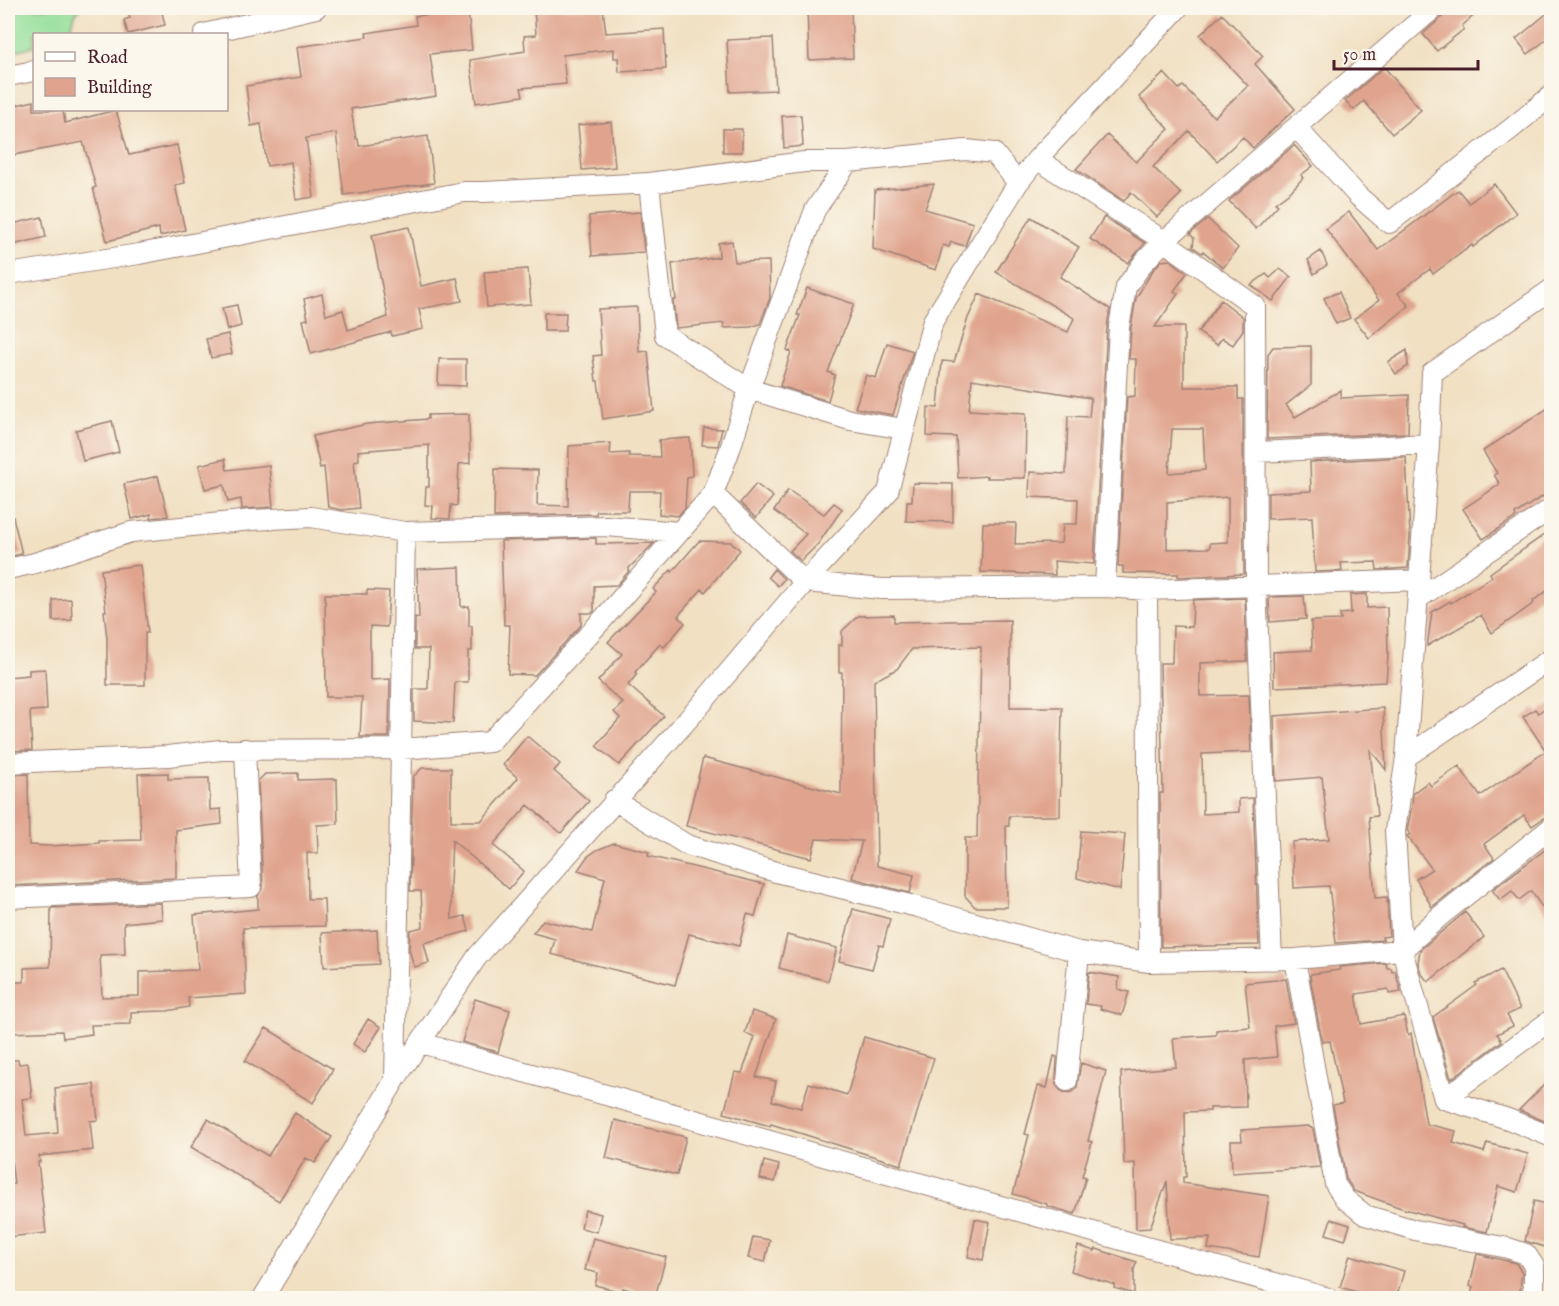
<svg xmlns="http://www.w3.org/2000/svg" width="1559" height="1306" font-family="'IM FELL English',serif">
<rect width="100%" height="100%" fill="#fbf7ec"/>
<filter id="ink" filterUnits="userSpaceOnUse"><feTurbulence type="fractalNoise" baseFrequency=".0167" numOctaves="2"/><feDisplacementMap in="SourceGraphic" scale="12" xChannelSelector="R" yChannelSelector="G"/><feConvolveMatrix kernelMatrix="1 2 1 2 8 2 1 2 1" color-interpolation-filters="sRGB"/></filter>
<filter id="wash" filterUnits="userSpaceOnUse"><feTurbulence type="fractalNoise" baseFrequency=".008" numOctaves="4" result="noise"/><feDisplacementMap in="SourceGraphic" scale="24" xChannelSelector="R" yChannelSelector="G"/><feGaussianBlur stdDeviation="1.35" result="paint"/><feColorMatrix in="noise" values="0 0 0 0 0 0 0 0 0 0 0 0 0 0 0 0 0 1.4 0 .05"/><feComposite in="paint" operator="in"/></filter>
<g filter="url(#wash)">
<rect width="100%" height="100%" fill="#f1e0c2"/>
<path fill="#94df9b" stroke="#6f7f63" stroke-width="1.5" d="M8,8H83L75,14L70,34H34V46L8,53Z"/>
<g id="blocks">
<path fill="#e0a48e" fill-rule="evenodd" d="M127,8H161L165,25L128,34L124,20L130,18Z
M534,8H603L606,33L664,29L666,69L619,72L618,58H614V49L563,55L566,84L521,88L523,96L476,103L470,60L525,51L524,36L536,35Z
M807,8H851L853,58L809,60Z
M1448,8H1482L1462,26L1464,29L1437,51L1423,34L1442,17Z
M468,10L472,50L430,54L436,96L351,109L356,139H358L359,146L428,136L434,183L344,195L336,133L306,138L314,197L296,200L291,162L267,166L261,124L251,126L246,86L301,77L297,47L367,37L366,33L416,25L415,16Z
M1551,10V36L1528,54L1516,39Z
M1222,14L1263,56L1255,64L1295,109L1253,148L1243,137L1217,161L1189,131L1153,167L1181,194L1157,217L1131,192L1124,201L1076,169L1107,135L1136,162L1169,129L1139,97L1164,73L1179,89L1183,86L1214,117L1248,86L1200,35Z
M773,38L776,90L730,92L727,40Z
M1384,67L1421,110L1392,134L1364,101L1354,110L1345,101Z
M34,101V110H63L65,123L116,110L129,155L177,145L185,183L175,185L185,230L160,236L159,228L107,241L93,188L96,187L83,142L8,156V107Z
M801,115L803,146L784,148L782,116Z
M611,122L615,167L582,170L578,125Z
M723,129H742V152H723Z
M1294,145L1313,166L1301,175L1303,178L1291,191L1275,203L1278,205L1256,229L1229,201Z
M934,184L925,209L973,223L965,246L951,242L949,247L943,245L936,270L873,249L875,190Z
M1494,184L1516,213L1473,247L1472,245L1433,274L1430,269L1398,293L1409,306L1369,338L1354,319L1379,300L1326,229L1349,212L1378,250L1458,190L1469,203Z
M640,212L644,252L592,256L589,216Z
M42,217L46,237L8,246V225Z
M1031,217L1079,247L1060,277L1110,309L1107,326L1094,564L1054,561L1055,575L981,572L983,523H1016L1015,544L1061,543L1063,524H1077L1078,499L1029,497L1030,472L1066,474L1068,416L1089,417L1091,398L972,379L969,410L1026,413L1025,478H986L987,476L958,478L956,437L927,436L928,407L938,408L942,361L954,362L968,318L979,294L1068,332L1074,318L996,272Z
M1104,217L1145,243L1128,263L1090,239Z
M1208,219L1238,248L1223,268L1203,251L1202,253L1193,247L1194,238L1190,234Z
M409,227L421,286L457,278L462,301L419,309L423,329L392,336L391,332L311,354L303,320L308,319L304,299L322,294L326,315L343,310L348,330L388,317L372,235Z
M732,241L735,262L769,261L770,298L760,324L751,327L724,328V323L676,328L673,300H676L672,264L719,257L718,243Z
M1321,251L1327,265L1314,274L1308,260Z
M1170,260L1187,273L1174,291L1178,294L1155,327H1184V387H1238V399H1243L1244,574L1178,577V574L1123,573V566H1118L1127,397L1135,396L1136,359H1129L1131,328L1136,298L1153,270L1161,261ZM1172,429H1203L1205,470L1169,473ZM1228,497V542L1210,543V548L1167,549V502Z
M528,269L531,304L487,307L484,272Z
M1280,269L1291,277L1273,301L1251,285L1266,274L1270,278Z
M807,288L854,304L828,372L835,375L828,401L780,386L791,352L787,350L800,315H797Z
M1339,292L1350,318L1336,324L1324,298Z
M1221,300L1243,317V330L1233,345L1222,338L1217,345L1198,332Z
M237,305L241,326L227,330L222,308Z
M637,307L639,352L648,351L654,411L603,419L598,381H596L593,356L601,355L598,309Z
M544,313H566L565,331H544Z
M228,334L232,354L211,358L206,339Z
M887,343L913,351L893,415L855,408L866,375L876,378Z
M1311,346V385L1286,405L1295,417L1341,390V398L1409,395L1408,433L1267,439L1268,354L1273,347Z
M1407,350L1408,366L1396,374L1388,362Z
M439,359H466V386L438,385Z
M1551,406V491L1515,514L1516,517L1483,539L1463,509L1500,484L1494,475L1497,473L1483,451Z
M469,414L470,463L459,464L457,506L451,505L450,519L432,518L433,506L425,505L426,487H429V445L358,451L359,460L354,461L359,508L341,510L328,507L324,467L320,468L313,436L367,424L428,419V415Z
M112,421L119,452L83,461L76,430Z
M704,428L722,429L718,446L702,445Z
M690,438L692,476L687,477L685,508L678,516L659,514L660,491H629L628,511H597L596,514L494,517L495,469L538,470L537,505L568,506L569,446L611,443L610,454L629,453V456L660,457L659,440Z
M1406,457L1410,535L1408,568L1377,570L1376,562L1341,563L1342,571L1315,572L1312,517L1268,519V493L1311,491L1310,462Z
M225,459L227,470L269,465L273,507L242,509L241,499L228,502L224,485L205,489L199,465Z
M158,476L168,516L151,518V514L132,519L124,484Z
M913,483L953,484V522L906,521L907,501H912Z
M756,484L773,497L756,518L740,503Z
M788,490L824,514L834,503L842,509L818,544L801,561L790,551L806,534L774,511Z
M13,517L22,554L8,557V518Z
M1551,530V588L1533,601L1534,603L1492,633L1481,615L1427,646L1432,612L1450,601L1451,603L1492,577L1490,573Z
M596,538V544L654,543L629,568V571L617,585L594,586V611L592,613H581V625L535,675L508,674L510,625H504L501,541Z
M699,541L731,542L740,550L705,592L702,589L678,616L685,623L664,647L660,644L635,672L637,674L628,685L664,716L619,765L596,746L620,718L614,712L623,703L598,681L622,654L608,642L656,592L653,589L671,570L672,572Z
M140,565L148,633H145V685H107V639L104,611H106L101,570Z
M460,567L461,607L469,606V626H472V651H468V682H455L453,723L414,721V689H428L429,649H415V617L419,618L417,569Z
M774,569L784,579L778,586L768,577Z
M367,590L389,591L387,627L370,626V680L390,679L389,737H360L362,697H326L325,594H367Z
M1367,594V608L1387,607L1388,655L1386,682L1274,687L1273,652L1312,650L1311,621L1341,620L1340,614L1351,613L1350,595Z
M1304,596L1306,619L1270,622L1269,600L1271,597Z
M1245,598L1247,661L1200,663V696L1249,695L1251,752L1202,754L1203,814L1239,812V799L1253,798L1259,945L1161,947L1160,793H1163L1160,663H1172L1173,626L1192,627L1193,600Z
M71,599L72,620L53,621V600Z
M894,615V622L1010,620V707H1062L1060,816H1009V826H1006L1007,907H975L965,896V838H977L981,647L912,649L897,669L874,681L877,866L914,875L910,893L852,878L862,841L816,839L811,858L686,826L703,758L841,794L842,672H839V645H842V631L858,616Z
M45,669L47,710L30,711L32,750L8,751V677L29,675V670Z
M1551,704V813L1532,826L1524,815L1484,844L1494,858L1432,907L1416,879L1432,869L1407,836L1410,834L1407,830L1412,806L1413,793L1428,782L1431,786L1459,766L1480,796L1546,751L1523,717L1535,709L1538,713Z
M1383,708L1386,770L1370,749L1377,816L1369,817L1375,898L1387,897L1389,936L1382,937L1383,940L1336,943L1329,886L1294,888L1292,842L1329,839L1322,777L1276,781L1274,716Z
M527,736L560,764L554,771L589,801L561,833L528,805L493,845L524,871L509,889L452,840L450,883L452,919L465,916L469,931L424,943L429,963L414,967L409,949L410,930L423,927L421,891H410L413,777L422,768H451V821H481L518,778L503,765Z
M168,773V779L209,778L210,810L221,809L222,824L176,830V878L8,886V775L28,774L29,845L50,846L99,843V841L141,840L138,774Z
M298,773V780L337,779L338,824L317,825L318,853H307L308,899H324L325,926L243,928L246,994L188,998L189,1007L167,1011L131,1012V1024L91,1025L92,1034L63,1038L62,1031L8,1033V982H24V968L50,967L51,908L161,903L162,919L124,923L125,954L100,955L102,997L139,996V972L198,970L194,915L258,909V896L263,886L258,781L265,774Z
M1081,831L1125,834L1120,890L1077,878Z
M614,843L649,852L648,856L764,884L755,916L747,914L739,946L689,934L675,985L551,954L555,939L533,933L543,920L592,932L605,878L578,870L587,857L597,850Z
M1551,845V920L1531,891L1519,900L1512,891L1500,900L1492,890Z
M853,909L890,919L883,946L879,945L872,969L839,961Z
M1465,912L1484,937L1428,982L1421,973L1418,963L1420,950Z
M377,930L379,964L324,967L322,933Z
M787,935L837,948L828,981L779,968Z
M1386,963L1387,968H1391L1392,972L1395,971L1401,992L1389,994L1388,989L1356,994L1361,1024L1404,1016L1408,1035L1411,1033L1426,1124L1456,1131L1453,1143L1484,1152L1487,1143L1528,1154L1517,1192L1498,1186L1487,1232L1462,1227L1463,1225L1401,1208L1354,1191L1346,1179L1333,1105L1343,1103L1330,1041L1322,1042L1310,976L1311,974L1340,970L1339,967Z
M1501,970L1520,1009L1507,1015L1513,1026L1497,1034L1502,1041L1451,1079L1433,1017L1477,985L1475,983Z
M1089,972L1119,977L1118,989L1129,992L1122,1015L1100,1009L1101,1006L1086,1004Z
M1286,979L1294,1023L1274,1026L1277,1057L1245,1060L1246,1107L1210,1108V1111L1185,1112L1186,1177H1183V1183L1269,1196L1259,1257L1208,1249L1210,1238L1170,1239L1167,1181L1150,1228L1136,1229L1135,1163L1124,1164L1121,1072L1176,1067L1173,1038L1216,1035V1030L1250,1027L1245,983Z
M475,999L510,1010L498,1052L462,1042Z
M752,1011L776,1019L756,1077L776,1081L772,1101L801,1108L809,1083L847,1095L864,1037L934,1058L901,1165L771,1124L770,1126L724,1113L735,1072L742,1073L755,1037L745,1033Z
M368,1019L381,1027L365,1052L353,1044Z
M266,1028L333,1069L313,1103L245,1061Z
M1054,1056L1057,1057L1056,1085L1060,1090L1065,1093L1073,1092L1077,1087L1081,1063L1106,1071L1088,1141L1092,1142L1082,1176L1086,1177L1075,1214L1047,1206V1204L1013,1194L1029,1135L1025,1134L1038,1086L1047,1088Z
M8,1060H18L19,1064L28,1063L32,1098L22,1099L26,1136L58,1133L55,1088L94,1084L98,1120L90,1121L93,1150L39,1156L40,1162H38L46,1233L8,1237V1185L14,1184L8,1134Z
M1544,1085L1551,1092V1124L1519,1110Z
M295,1113L332,1137L315,1163L306,1158L279,1201L191,1147L208,1119L268,1156Z
M615,1120L686,1137L677,1175L606,1158Z
M1308,1126L1313,1129L1320,1167L1232,1173L1231,1141H1242L1241,1130Z
M764,1161L779,1165L775,1182L760,1179Z
M1534,1201L1551,1205V1249L1525,1241Z
M585,1210L601,1214L597,1232L581,1228Z
M975,1219L990,1222L983,1260L968,1257Z
M1331,1219L1350,1225L1345,1240L1326,1234Z
M753,1237L770,1240L765,1262L748,1258Z
M593,1238L666,1257L655,1297L623,1288L622,1292L595,1285L598,1273L585,1270Z
M1078,1246L1095,1251L1096,1249L1137,1262L1134,1269V1294L1114,1288L1115,1285L1071,1271Z
M1477,1254L1516,1263L1522,1273L1519,1299H1470L1473,1287L1470,1286Z
M1350,1255L1404,1271L1396,1299H1380L1340,1287Z"/>
</g>
</g>
<g filter="url(#ink)">
<use href="#blocks" fill-opacity="0" stroke="#9e8076" stroke-width="1.5"/>
<g fill="none" stroke-linecap="round" stroke-linejoin="round">
<g stroke="#9e8076" stroke-width="22">
<path id="minor" d="M204,34L316,8
M8,76L34,71
M1296,127L1358,196L1389,223L1512,128L1552,95
M1037,159L1164,241L1255,306L1256,586L1272,960
M649,183L665,335L749,389L850,420L904,429
M8,274L139,254L464,192H484L649,183L804,162H848L966,150L994,153L1018,183
M1552,289L1432,373L1429,444L1406,757L1395,831L1402,950L1444,1099L1508,1119L1552,1137
M1256,452L1429,444
M713,494L730,449L749,389L815,210L848,162
M8,569L35,563L131,532L252,520L311,517L405,532L606,526L679,532
M1105,587L1119,327L1126,287L1144,262L1164,241L1434,8
M1147,590L1149,962
M1419,598L1552,508
M1406,757L1552,658
M8,763L168,756L221,750L402,749L490,742L603,619L713,494L805,582L882,589L1105,587L1147,590L1420,580
M614,800L687,845L776,872L918,907L1079,952L1149,962L1295,959L1402,950L1439,917L1552,827
M8,898L251,887L245,749
M1295,959L1335,1184L1345,1199L1365,1215L1415,1230L1508,1248L1526,1254L1534,1266V1287L1531,1298
M421,1043L1328,1298
M395,1080L405,532
M1067,1081L1079,952
M1444,1099L1552,1019
M263,1298L395,1080L477,957L698,708L805,582L888,492L933,321L1018,183L1037,159L1178,8"/>
</g>
<use href="#minor" stroke="#fff" stroke-width="20"/>
</g>
</g>
<rect width="1559" height="1306" fill="none" stroke="#fbf7ec" stroke-width="30"/>
<rect x="33" y="33" width="195" height="78" fill="#fbf7ec" stroke="#b4a19f" stroke-width="1.5"/>
<rect x="45" y="52" width="30" height="9" fill="#ffffff" stroke="#b4a19f" stroke-width="1.5"/>
<text x="87" y="63" font-size="18" fill="#4a1f2b">Road</text>
<rect x="45" y="78" width="30" height="18" fill="#e0a48e" stroke="#b4a19f" stroke-width="1.5"/>
<text x="87" y="93" font-size="18" fill="#4a1f2b">Building</text>
<path d="M1334 60v9h144v-9" fill="none" stroke="#4a1f2b" stroke-width="3"/>
<text x="1343" y="60" font-size="18" fill="#4a1f2b" stroke="#fbf7ec" stroke-width="4.5" paint-order="stroke">50 m</text>
</svg>
